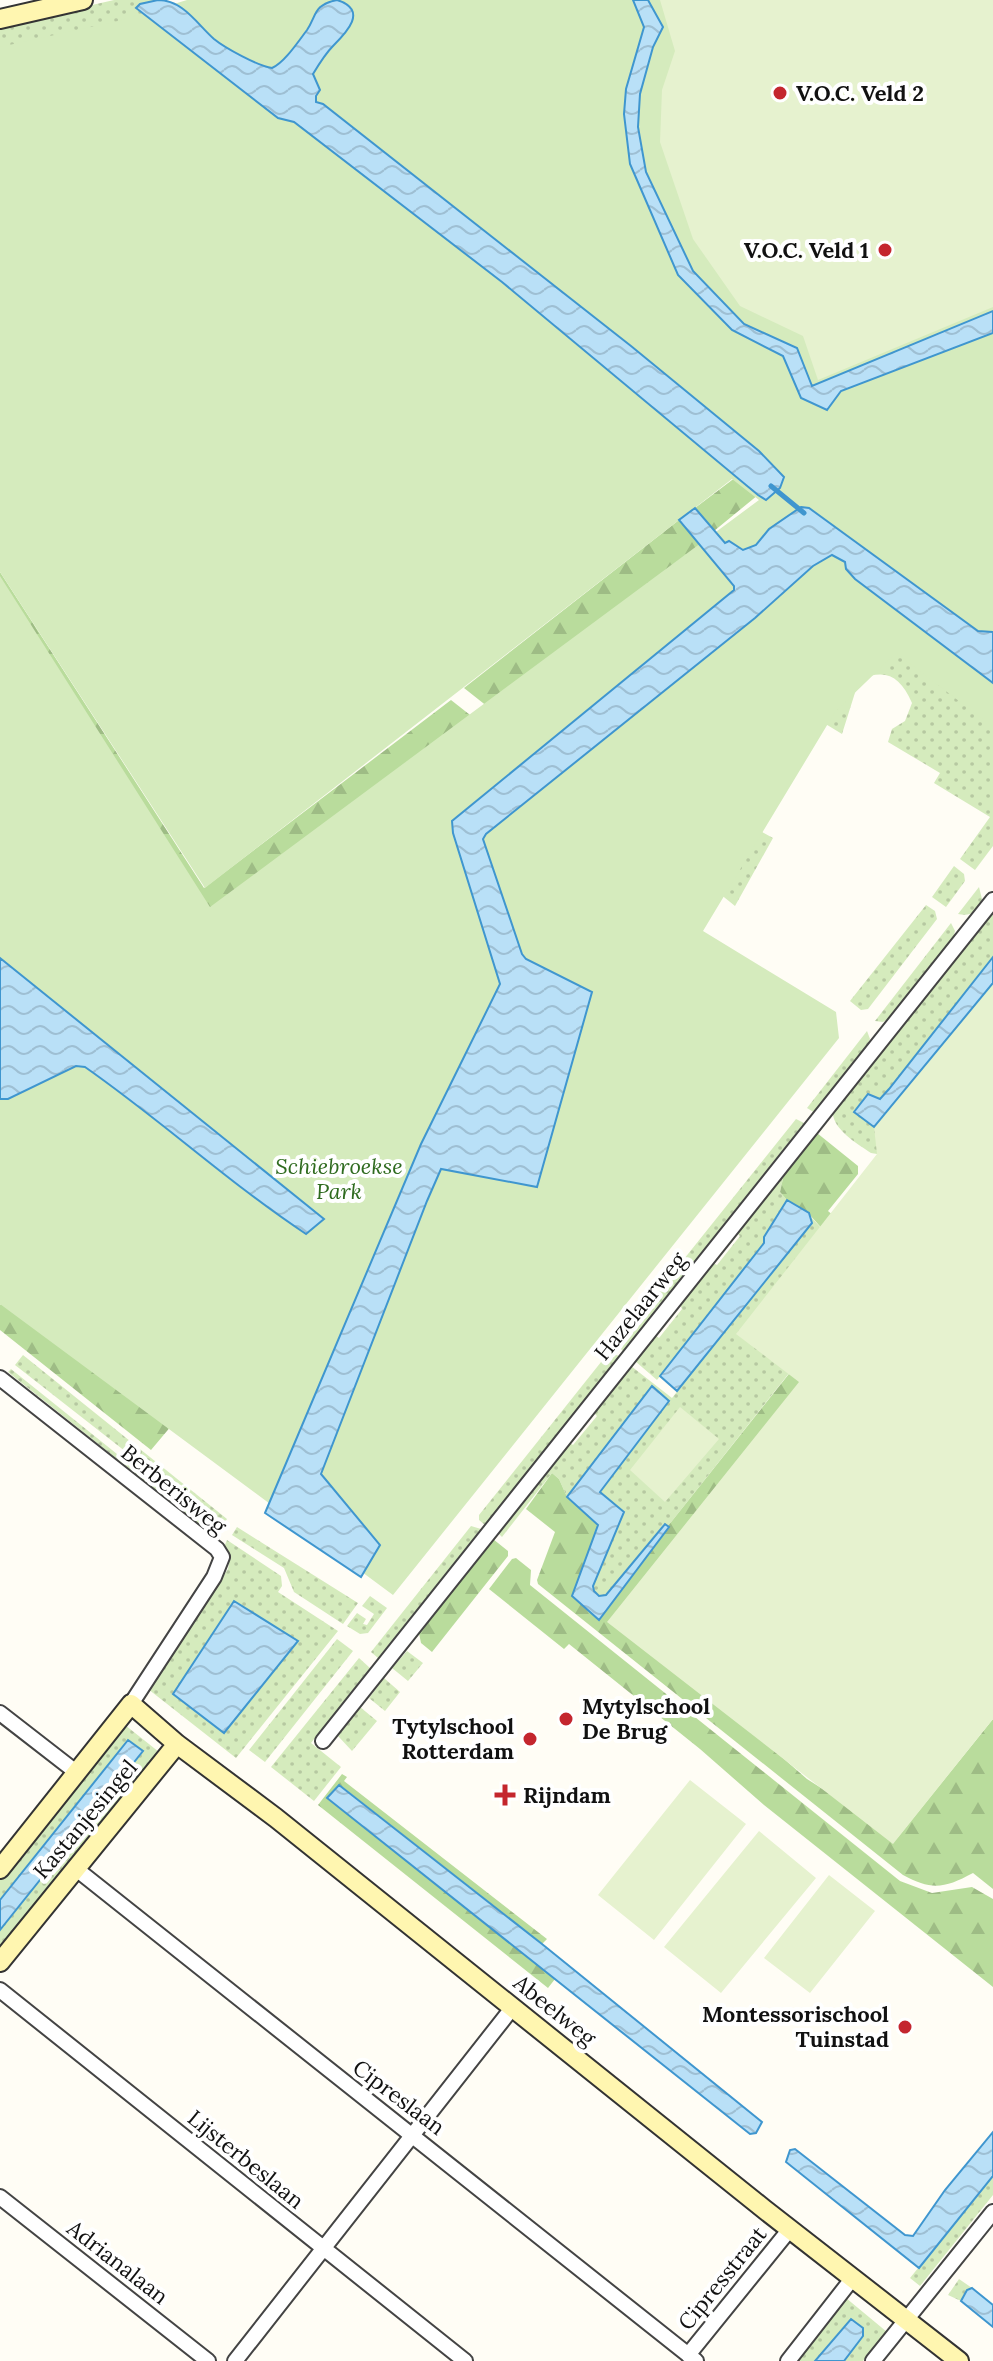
<svg xmlns="http://www.w3.org/2000/svg" width="993" height="2361" font-family="Lora,serif">
<defs>
<pattern id="grass-dots" width="8" height="8" patternUnits="userSpaceOnUse" patternTransform="scale(2)"><rect width="8" height="8" fill="#d5ebbd"/><path d="M2 2h.1M6 6h.1" fill="none" stroke="#b6c8a1" stroke-width="1.8" stroke-linecap="round"/></pattern>
<pattern id="forest-firs" width="22" height="20" patternUnits="userSpaceOnUse" patternTransform="scale(2)"><rect width="22" height="20" fill="#b9dc9c"/><path d="M5 1l3.5 6h-7zM16 11l3.5 6h-7z" fill="#9ebc85"/></pattern>
<pattern id="water-waves" width="16" height="10" patternUnits="userSpaceOnUse" patternTransform="scale(2)"><rect width="16" height="10" fill="#b9e0f7"/><path d="M0 5q4-4 8 0t8 0" fill="none" stroke="#9ebfd3"/></pattern>
</defs>
<rect width="100%" height="100%" fill="#fffdf5"/>
<path fill="url(#grass-dots)" d="M114,0H158L140,4L185,45L0,126V26Z
M775,600L993,683V846L975,870L960,859L990,817L934,783L940,773L888,742L892,729L905,721L912,703C900,676 886,668 859,680L842,734L796,706L731,815L773,838L735,906L615,809Z
M954,866L964,874L965,881L946,907L932,897Z
M979,887L982,899C979,911 971,917 958,914Z
M926,905L935,911L937,919L868,1009L861,1010L850,1001Z
M993,909V957L889,1089L880,1099L854,1111L865,1119L993,983V991L877,1154L871,1153C857,1144 831,1128 833,1111Z
M951,923L955,931L953,939L890,1018L883,1022L875,1021Z
M867,1031L870,1039L867,1047L815,1113L807,1108Z
M796,1119L804,1123L623,1351L616,1344Z
M784,1174L780,1192L787,1200L764,1237L765,1243L657,1380L635,1361L655,1335L659,1338L682,1309L680,1305L713,1263L717,1265L740,1236L737,1233Z
M811,1217L836,1244L870,1271L668,1526L664,1524L606,1595L599,1596L594,1591L593,1586L623,1512L599,1492L669,1401L652,1387L567,1497L559,1479L552,1473L502,1537L498,1533L570,1443L573,1445L597,1416L594,1413L631,1366L672,1398L812,1221Z
M609,1352L619,1356L485,1525L479,1520V1515Z
M23,1355L227,1519L222,1527L15,1365Z
M11,1369L218,1535L216,1538L8,1372Z
M471,1526L481,1529L378,1658L371,1652Z
M237,1527L358,1603L343,1624L294,1592L284,1568L232,1535Z
M227,1540L281,1576L282,1586L278,1592L338,1631L236,1758L148,1689L228,1569L230,1557L224,1547Z
M370,1596L387,1608L368,1633L360,1634L347,1626L357,1613L366,1619L363,1624L367,1625L374,1614L362,1606Z
M337,1639L353,1651L265,1762L249,1750Z
M407,1651L423,1663L408,1681L392,1668Z
M359,1658L370,1668L311,1743L341,1767L314,1801L271,1767Z
M384,1678L400,1692L385,1711L369,1698Z
M360,1707L377,1721L352,1751L338,1736Z
M125,1725L159,1752L0,1949V1930L143,1752L128,1740L0,1900V1878Z
M993,2176V2195L920,2286L910,2278Z
M959,2279L972,2288L967,2290L961,2301L948,2295Z
M846,2298L887,2332L863,2361H844L863,2336L851,2320L815,2361H795Z"/>
<path fill="url(#forest-firs)" d="M736,477L758,495L714,531L695,508Z
M679,520L710,557L507,722L464,688Z
M0,572L204,888L451,700L493,733L237,958L0,641Z
M817,1133L858,1166V1174L828,1211L848,1228L836,1244L808,1213L787,1200L780,1192L784,1174Z
M39,1258L204,1387L151,1450L0,1330V1305Z
M870,1272L751,1730L807,1779L898,1837L993,1719V1889L973,1873C945,1888 932,1891 903,1875L538,1584L537,1580L555,1532L526,1509L552,1473L559,1479L567,1497L599,1525L573,1596L599,1620L668,1526Z
M493,1539L508,1551V1556L432,1652L421,1643L419,1633Z
M516,1558L531,1570L530,1585L900,1881L932,1893L972,1887L993,1899V1987L764,1805L700,1749L569,1644L564,1649L489,1589L512,1559Z
M342,1774L347,1777L344,1781L547,1939L542,1944L340,1785L328,1798L555,1979L548,1988L318,1805Z"/>
<path fill="#d5ebbd" d="M187,0H993V727L896,653L835,712L703,931L836,1012L839,1038L393,1595L0,1304V576L210,907L759,500L732,479L205,888L0,572V47L118,21Z"/>
<path fill="#e6f2cf" d="M660,0H993V307L818,380L803,336L740,306L693,239L660,142L662,90L675,51Z
M993,983V1719L893,1844L607,1622L799,1382L736,1334L877,1154L874,1127Z
M680,1407L719,1439L665,1502L630,1470Z
M690,1780L746,1824L654,1940L598,1895Z
M759,1831L816,1878L721,1993L664,1947Z
M829,1875L875,1911L810,1993L764,1958Z"/>
<path fill="url(#water-waves)" stroke="#3f96cf" stroke-width="2" d="M158,0C183,0 197,24 214,39C225,48 258,66 272,68C284,63 298,42 307,30C317,15 313,5 337,0C369,10 346,33 333,46C325,54 319,64 313,74L320,90L316,96V102L323,104L631,346L759,451L784,477L780,488L766,500L758,495L502,282L294,122L278,118L136,8L140,4Z
M633,0H648L663,27L653,47L640,94L638,127L646,172L693,271L744,324L797,348L812,386L993,311V333L841,391L827,410L801,398L783,356L732,330L678,275L637,180L630,164L624,114L626,89L644,27Z
M801,507L809,508L978,631L993,632V683L855,579L846,569L845,562L832,555L813,566L755,618L486,834L483,839L522,954L526,959L592,992L537,1187L441,1169L427,1201L321,1474L380,1545L361,1577L265,1513L421,1144L500,984L453,833L452,821L734,590V586L679,520L695,508L725,543L729,541L743,550L756,545L769,529Z
M993,957V983L874,1127L854,1112L868,1094L880,1099L889,1089Z
M0,958L324,1219L306,1234C229,1183 161,1120 85,1067L76,1066L8,1099H0Z
M787,1200L809,1213L812,1223L677,1391L660,1376L764,1243V1237Z
M652,1386L669,1401L600,1492L624,1512L593,1586L594,1591L599,1596L606,1595L665,1524L669,1527L599,1620L572,1596L598,1525L567,1497Z
M234,1601L298,1641L224,1733L173,1694Z
M128,1740L143,1751L0,1930V1900Z
M339,1785L542,1944L762,2122L756,2133L750,2134L327,1798Z
M993,2132V2176L919,2268L786,2162L790,2150L795,2149L905,2235L913,2236L945,2190Z
M972,2288L993,2305V2327L961,2301L967,2290Z
M851,2319L863,2328V2336L844,2361H815Z"/>
<g fill="none" stroke-linecap="round" stroke-linejoin="round">
<path stroke="#3f96cf" stroke-width="5" d="M771,486L804,513"/>
<g stroke="#444" stroke-width="18">
<path id="street" d="M0,1378L217,1549L222,1557L214,1577L131,1704
M0,1713L76,1772
M323,1741L993,900
M75,1868L696,2361
M0,1990L465,2361
M0,2197L208,2361
M688,2355L790,2229
M235,2361L513,2007
M788,2361L852,2279
M873,2361L993,2212"/>
</g>
<g stroke="#333" stroke-width="22">
<path id="secondary" d="M0,19L83,0
M0,1869L131,1704L177,1744L276,1818L764,2209L959,2361
M0,1962L177,1744"/>
</g>
<use href="#street" stroke="#fff" stroke-width="14"/>
<use href="#secondary" stroke="#fff6b0" stroke-width="18"/>
</g>
<g fill="#c4262e" stroke="#fff" stroke-width="3">
<circle cx="780" cy="93" r="8"/>
<circle cx="885" cy="250" r="8"/>
<circle cx="566" cy="1719" r="8"/>
<circle cx="530" cy="1739" r="8"/>
<path d="M501 1783h8v8h8v8h-8v8h-8v-8h-8v-8h8z"/>
<circle cx="905" cy="2027" r="8"/>
</g>
<g text-anchor="middle" stroke-width="8" stroke-linejoin="round" paint-order="stroke">
<g font-size="22" font-weight="bold" fill="#111" stroke="#fff" text-anchor="start">
<text x="796" y="101">V.O.C. Veld 2</text>
<text x="869" y="258" text-anchor="end">V.O.C. Veld 1</text>
<text x="582" y="1714">Mytylschool<tspan x="582" dy="25">De Brug</tspan></text>
<text x="514" y="1734" text-anchor="end">Tytylschool<tspan x="514" dy="25">Rotterdam</tspan></text>
<text x="523" y="1803">Rijndam</text>
<text x="889" y="2022" text-anchor="end">Montessorischool<tspan x="889" dy="25">Tuinstad</tspan></text>
</g>
<g font-size="22" font-style="italic" fill="#2f6b1f" stroke="#fff">
<text x="339" y="1174">Schiebroekse<tspan x="339" dy="25">Park</tspan></text>
</g>
<g font-size="22" fill="#111" stroke="#fff">
<text transform="translate(640 1306) rotate(-51)" y="8">Hazelaarweg</text>
<text transform="translate(174 1489) rotate(39)" y="8">Berberisweg</text>
<text transform="translate(85 1819) rotate(-50)" y="8">Kastanjesingel</text>
<text transform="translate(555 2010) rotate(39)" y="8">Abeelweg</text>
<text transform="translate(399 2097) rotate(37)" y="8">Cipreslaan</text>
<text transform="translate(246 2159) rotate(39)" y="8">Lijsterbeslaan</text>
<text transform="translate(118 2262) rotate(38)" y="8">Adrianalaan</text>
<text transform="translate(722 2278) rotate(-51)" y="8">Cipresstraat</text>
</g>
</g>
</svg>
